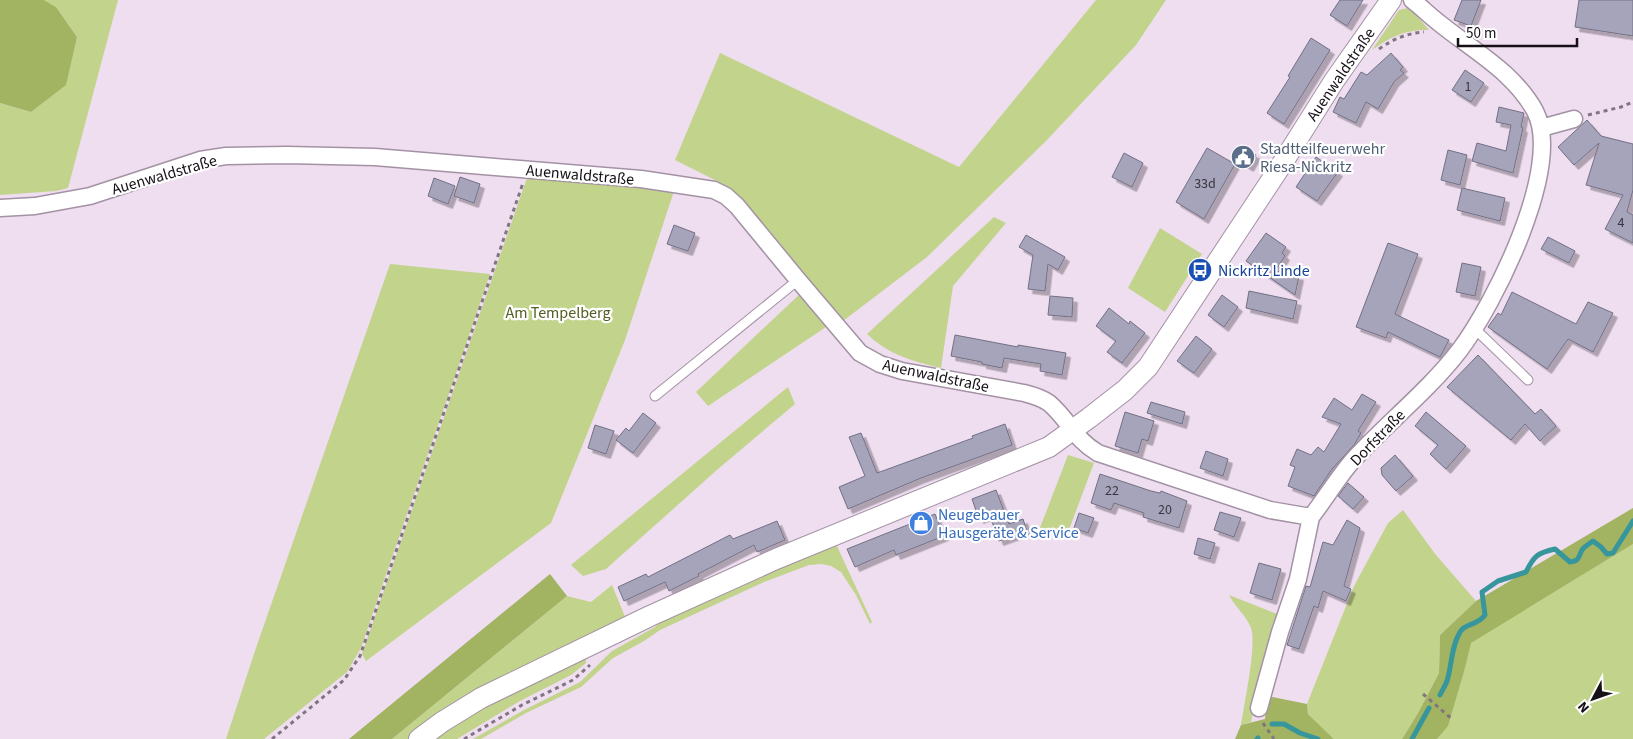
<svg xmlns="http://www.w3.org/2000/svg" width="1633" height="739" font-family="'Source Sans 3',sans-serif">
<defs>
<filter id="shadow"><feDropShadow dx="4.5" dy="4.5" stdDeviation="0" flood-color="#0004"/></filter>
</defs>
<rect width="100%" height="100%" fill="#efddf0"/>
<path fill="#c2d48b" d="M44,0H118L68,188L56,191L0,195V103L31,112L65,85L77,37L56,7Z
M1096,0H1166L1136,45L1046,141L927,257L843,321L744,201L727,186L675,160L720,53L959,167Z
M1408,8L1420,15L1418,17L1429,30C1406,29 1390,37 1372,50L1399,10Z
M528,175L675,188L625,340L551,523L366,661L362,654Z
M994,217L1006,223L953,286L941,368C912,361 889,355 867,334Z
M1160,228L1202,254L1165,312L1128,288Z
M390,264L490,274C448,399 403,523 361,648L347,672L264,739H226L257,645Z
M802,292L829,325L708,406L696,392Z
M788,387L795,404L718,469L606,569L583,576L571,565Z
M1068,455L1094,463L1067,535L1038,533Z
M1403,510L1436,555L1476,601L1440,635L1439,673L1418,713L1402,739H1334L1308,714L1307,704L1354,586L1388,523Z
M836,544L872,622L870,624L856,595L841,572L831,566L822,564L809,565L764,582L660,630L644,641L613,658L581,687L526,713L481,739H473L524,710L580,682L612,651L655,627L658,624L657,620Z
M1633,544V739H1437L1448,725L1464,672L1470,643Z
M612,585L626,619L438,718L408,739H392L567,596L591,602Z
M1229,595L1277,614L1273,623L1264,660L1251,722L1241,725C1244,705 1257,644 1251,628C1246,615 1235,607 1229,595Z
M586,658V663L571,675L520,701L457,739H429L484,704Z"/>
<path fill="#a2b461" d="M0,0H44L56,7L77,37L66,85L31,112L0,103Z
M1633,508V544L1471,643L1464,672L1448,726L1437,739H1402L1418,713L1439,673L1440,635L1476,601Z
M550,574L567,596L392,739H349Z
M1267,696L1307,704L1308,714L1334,739H1235L1241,725L1265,719Z"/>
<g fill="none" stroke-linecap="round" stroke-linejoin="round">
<path stroke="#36969b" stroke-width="5" d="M1440,695C1442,691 1445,686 1447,681C1452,665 1451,647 1460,632C1465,623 1477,626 1485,615L1482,592L1498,581L1526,572C1534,556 1537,553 1555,549L1570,562C1580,561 1578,557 1582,550C1585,546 1589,544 1593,541L1601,547L1607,554L1613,553L1633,521
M1272,724H1284L1300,733L1318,739
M1257,739L1258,738
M1412,739L1429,708"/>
</g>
<path fill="#a6a4ba" stroke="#727085" filter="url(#shadow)" d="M1340,0H1363L1347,26L1330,15Z
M1462,0H1481L1471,26L1454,20Z
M1579,0H1633V36L1575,27Z
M1311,38L1330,50L1284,124L1267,113L1290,77L1288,76Z
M1391,53L1403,67L1400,70L1404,73L1394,82L1378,109L1366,102L1356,123L1333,112L1340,97L1344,99L1361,72L1367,75Z
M1465,70L1484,83L1471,102L1452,90Z
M1499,107L1524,113L1521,127L1523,128L1513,173L1472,161L1477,143L1506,151L1511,125L1496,122Z
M1587,120L1601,136L1633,144V190L1627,212L1633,215V243L1605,229L1623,195L1586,185L1599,143L1574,165L1558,147Z
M1239,146L1256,155L1249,167L1233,157Z
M1207,148L1235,164L1204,219L1176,202Z
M1448,150L1467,155L1460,185L1441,180Z
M1124,153L1143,163L1132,187L1112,177Z
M1316,157L1338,172L1317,201L1296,187Z
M460,177L480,184L474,203L454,196Z
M434,178L455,186L448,204L428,196Z
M1462,188L1505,198L1500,221L1457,210Z
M674,225L695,233L688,251L667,244Z
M1266,233L1286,247L1282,253L1285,256L1275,271L1299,276L1295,295L1246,261Z
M1026,235L1065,257L1058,270L1048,264L1045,291L1028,289L1033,255L1019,247Z
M1548,237L1575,251L1569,263L1541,249Z
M1388,243L1418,254L1395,314L1449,340L1440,357L1388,332L1386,338L1356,327Z
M1462,263L1481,267L1475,296L1456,292Z
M1249,291L1297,301L1293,319L1246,308Z
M1512,292L1576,324L1588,302L1613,313L1593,352L1568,339L1547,369L1488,327L1498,313L1501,315Z
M1222,295L1238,307L1224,327L1208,315Z
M1050,296L1073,298L1072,317L1048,315Z
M1109,308L1129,324L1130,321L1145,333L1122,363L1107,352L1116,341L1096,326Z
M955,335L1018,347V345L1066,353L1062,375L1040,371L1041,364L1004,358L1002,368L982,364V362L951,356Z
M1196,336L1212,349L1194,373L1177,361Z
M1478,355L1535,414L1541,409L1556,426L1540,441L1525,424L1511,440L1447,387Z
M1362,394L1376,402L1358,431L1361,433L1354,445L1332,469L1314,496L1288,486L1295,467L1290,465L1297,449L1311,455L1318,447L1324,452L1341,424L1322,417L1334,398L1352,410Z
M1151,402L1185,412L1182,424L1147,413Z
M1125,412L1154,421L1148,441L1142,439L1138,453L1115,446Z
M1426,412L1466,446L1446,469L1430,454L1438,445L1415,426Z
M643,413L656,423L633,453L616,440L626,428L629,431Z
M1005,424L1012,445L921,478L848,509L839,487L865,476L849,437L861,433L877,473L973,438L972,436Z
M595,425L614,431L606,454L588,448Z
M1206,451L1228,459L1223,476L1200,468Z
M1395,455L1413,476L1396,491L1382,475L1381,468Z
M1100,474L1151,491L1160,493L1161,491L1187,501L1179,528L1143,517L1144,513L1114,503L1111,510L1091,503Z
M1348,483L1364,497L1353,509L1338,496Z
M996,490L1009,524L1023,519L1027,531L999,541L991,519L989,520L987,516L979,519L972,499Z
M1220,512L1241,518L1234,537L1214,530Z
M1079,513L1094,518L1088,533L1074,528Z
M935,514L944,536L896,555L894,550L855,567L847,549Z
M1347,520L1360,528L1344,586L1351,589L1346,601L1323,591L1318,608L1314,606L1299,649L1287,645L1306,586L1310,587L1323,542L1333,545Z
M777,521L785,540L757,552L754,545L698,574L699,576L669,591L665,582L624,601L618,587L646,574L648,577L730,535L733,539Z
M1198,538L1215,543L1210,559L1194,554Z
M1259,563L1281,569L1272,600L1250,593Z"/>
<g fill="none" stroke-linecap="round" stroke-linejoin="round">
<g stroke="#a392a4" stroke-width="11">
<path id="service" d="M1474,328L1528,380
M655,396L798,280"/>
</g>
<g stroke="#a392a4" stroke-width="19">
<path id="minor" d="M1541,128L1574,119
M0,208L35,206L90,196L200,160L226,156L287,155L375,157L641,179L714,190L726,196L737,206L798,280L860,353L880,364L902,371L1024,393C1032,395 1042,398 1049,403C1069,420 1074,439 1098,453L1270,510L1311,517
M1311,517C1326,498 1338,477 1354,459C1388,422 1428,391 1459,351C1494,305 1564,166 1535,111C1513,71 1472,50 1438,22C1429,15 1421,7 1412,0
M1259,708L1280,632L1298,579L1311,517"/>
</g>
<g stroke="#a392a4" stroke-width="22">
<path id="tertiary" d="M419,739L442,722L481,698L650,616L776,559L1049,447L1089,418L1125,390L1148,367L1280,167L1334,81L1391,0"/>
</g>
<path stroke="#817582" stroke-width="3" stroke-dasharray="4 4" stroke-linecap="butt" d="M1379,49C1393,39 1408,33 1424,32
M1588,115L1621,107L1633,102
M1423,694L1452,719
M1263,723L1274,739
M272,739L344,680L360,656L523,183
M464,739L522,705L573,680L590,665"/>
<use href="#service" stroke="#fff" stroke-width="9"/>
<use href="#minor" stroke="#fff" stroke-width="16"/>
<use href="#tertiary" stroke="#fff" stroke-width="20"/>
</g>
<defs>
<g id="civic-disc" transform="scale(1.25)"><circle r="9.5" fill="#5c6f8a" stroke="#fff"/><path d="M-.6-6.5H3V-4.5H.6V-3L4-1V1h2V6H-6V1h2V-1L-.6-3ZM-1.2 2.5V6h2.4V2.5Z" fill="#fff"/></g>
<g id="bus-disc" transform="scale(1.25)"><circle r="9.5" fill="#1a4fb4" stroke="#fff"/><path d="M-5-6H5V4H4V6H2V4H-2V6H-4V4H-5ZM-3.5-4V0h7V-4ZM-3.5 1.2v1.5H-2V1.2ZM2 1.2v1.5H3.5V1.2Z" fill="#fff"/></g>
<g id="shop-disc" transform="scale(1.25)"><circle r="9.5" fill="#3f7fe0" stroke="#fff"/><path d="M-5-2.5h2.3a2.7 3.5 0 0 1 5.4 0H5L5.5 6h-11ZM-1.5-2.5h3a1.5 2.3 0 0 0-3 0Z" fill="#fff"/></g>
</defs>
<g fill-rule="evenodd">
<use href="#civic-disc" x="1243" y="157"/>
<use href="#bus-disc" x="1200" y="270"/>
<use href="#shop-disc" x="921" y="523"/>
</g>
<g text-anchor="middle" stroke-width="4.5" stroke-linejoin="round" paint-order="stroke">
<g font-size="14" fill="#3a3540">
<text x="1468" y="91">1</text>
<text x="1205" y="188">33d</text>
<text x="1621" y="227">4</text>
<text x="1112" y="495">22</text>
<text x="1165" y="514">20</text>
</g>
<g font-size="16" fill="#161017" stroke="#fff">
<text transform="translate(1340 74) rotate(-56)" y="6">Auenwaldstraße</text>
<text transform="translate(164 174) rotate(-16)" y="6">Auenwaldstraße</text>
<text transform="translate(580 174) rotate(5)" y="6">Auenwaldstraße</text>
<text transform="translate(936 375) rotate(12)" y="6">Auenwaldstraße</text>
<text transform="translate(1377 437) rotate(-46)" y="6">Dorfstraße</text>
</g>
<g font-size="16" fill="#4e5e75" stroke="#fff" text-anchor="start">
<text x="1260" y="154">Stadtteilfeuerwehr<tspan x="1260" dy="18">Riesa-Nickritz</tspan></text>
</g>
<g font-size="16" fill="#164399" stroke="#fff" text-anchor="start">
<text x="1218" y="276">Nickritz Linde</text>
</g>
<g font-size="16" fill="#525e22" stroke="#fff">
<text x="558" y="318">Am Tempelberg</text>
</g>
<g font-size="16" fill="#366cbe" stroke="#fff" text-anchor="start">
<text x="938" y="520">Neugebauer<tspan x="938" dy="18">Hausgeräte &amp; Service</tspan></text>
</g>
</g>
<g transform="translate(1593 699) rotate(229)" stroke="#ffffff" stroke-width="4" paint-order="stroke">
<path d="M0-4L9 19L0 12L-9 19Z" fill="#161017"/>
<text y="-8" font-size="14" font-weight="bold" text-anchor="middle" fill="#161017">N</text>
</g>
<path d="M1458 38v8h119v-8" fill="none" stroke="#161017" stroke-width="2.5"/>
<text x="1466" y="38" font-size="15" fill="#161017" stroke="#ffffff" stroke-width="4" paint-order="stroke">50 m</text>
</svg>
